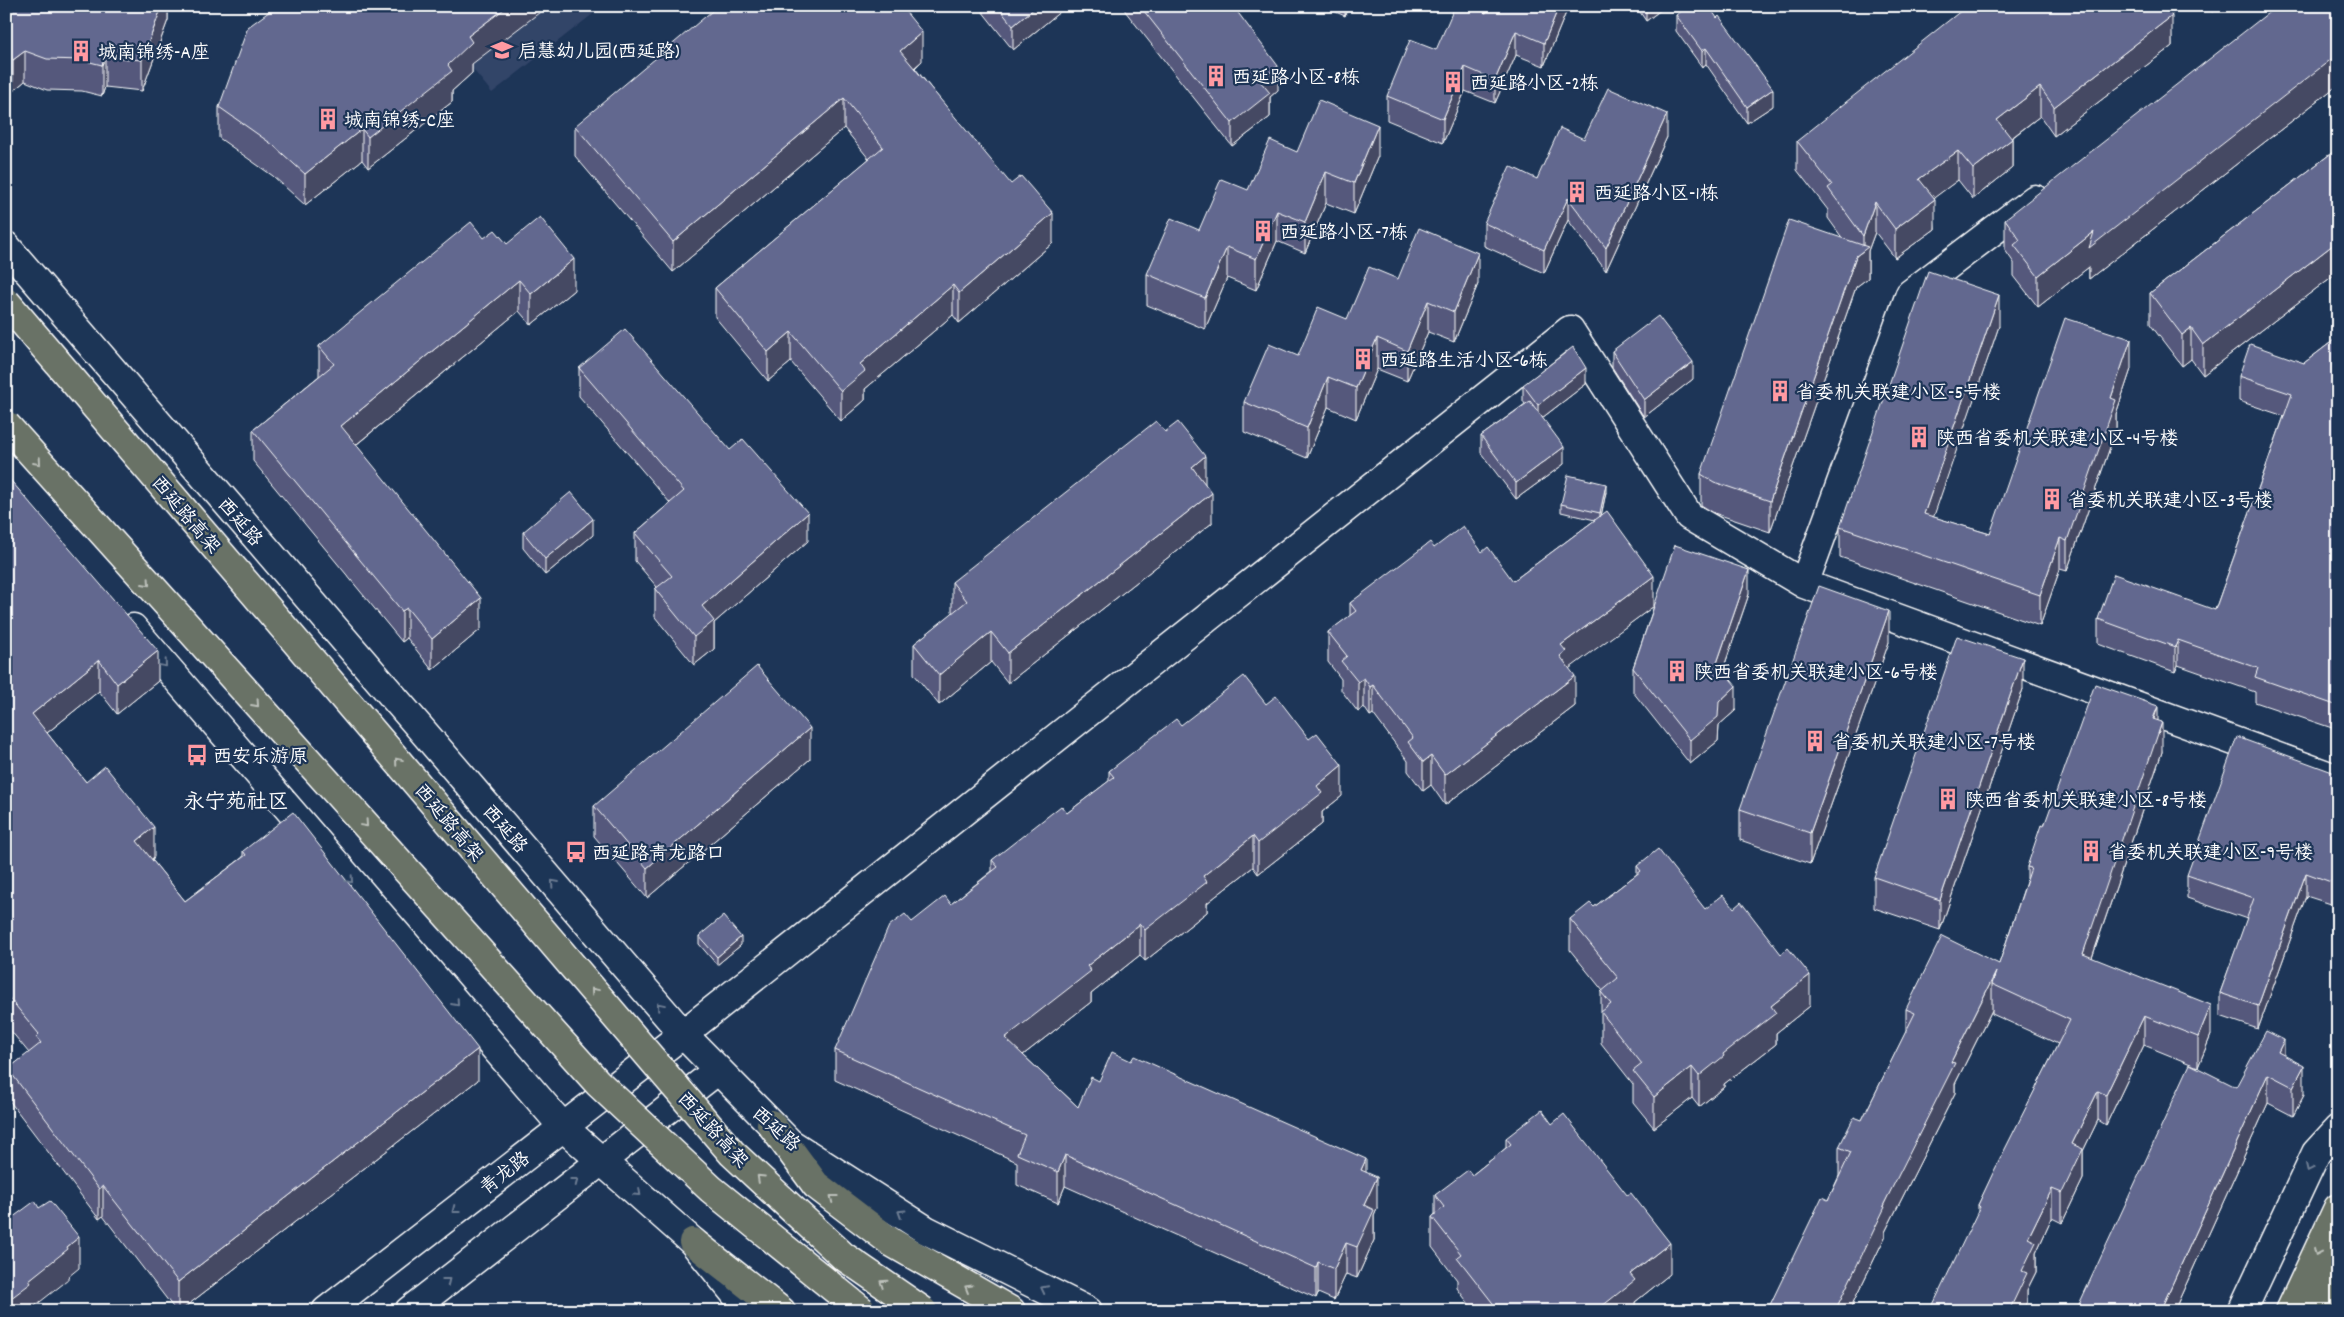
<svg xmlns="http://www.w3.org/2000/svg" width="2344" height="1317" font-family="Dekko,'LXGW WenKai TC',sans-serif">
<rect width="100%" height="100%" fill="#1d3557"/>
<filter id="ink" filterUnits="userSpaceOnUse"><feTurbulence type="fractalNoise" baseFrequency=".02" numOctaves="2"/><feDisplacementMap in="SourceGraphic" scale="10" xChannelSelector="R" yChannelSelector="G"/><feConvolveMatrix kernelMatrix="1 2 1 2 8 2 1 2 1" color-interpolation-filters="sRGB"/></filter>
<g filter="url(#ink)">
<path fill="#324468" d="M422,6H603L492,93Z"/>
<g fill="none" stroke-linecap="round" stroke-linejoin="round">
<g stroke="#fff" stroke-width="31">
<path id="minor" d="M1804,584L1910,294L2035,199
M683,1034L1570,330L1689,516L1804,584L2338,779"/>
</g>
<g stroke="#fff" stroke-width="31">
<path id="tertiary" d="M326,1311L683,1034
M409,1311L718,1070"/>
</g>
<g stroke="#fff" stroke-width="31">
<path id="secondary" d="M6,246L683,1034L790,1143L926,1230L1088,1311
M133,628L563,1127L693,1242L749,1311
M2242,1311L2316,1153L2338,1129"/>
</g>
<g stroke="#fff" stroke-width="31">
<path id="trunk" d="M771,1124L816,1185L891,1242L1011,1311
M693,1242L781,1311
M2290,1311L2338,1208
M2314,1311L2338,1260"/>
</g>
<use href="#minor" stroke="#1d3557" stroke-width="28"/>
<use href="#tertiary" stroke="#1d3557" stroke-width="28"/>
<use href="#secondary" stroke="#1d3557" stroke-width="28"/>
<use href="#trunk" stroke="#697266" stroke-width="28"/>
<g stroke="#fff" stroke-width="31" stroke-linecap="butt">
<path id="trunk-bridge" d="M6,302L732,1153L843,1256L923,1311
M6,425L598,1083L711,1189L862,1311"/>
</g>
<use href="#trunk-bridge" stroke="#697266" stroke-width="28"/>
</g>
<path fill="#54597b" stroke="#fff" d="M6,6H168V20L142,91L105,87L102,96L82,91L47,90L25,81L13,91L6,83Z
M978,6H1067L1013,50Z
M1125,6H1233L1278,90L1270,97V117L1232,146L1125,11Z
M1322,6H1349L1345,16Z
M1567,6V10L1544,66L1516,55L1495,103L1465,91L1443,143L1387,120V96L1436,50L1486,13Z
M1636,6H1666L1646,21Z
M2208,6H2220L2212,12Z
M2338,6V85L2089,279V267L2038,307L2014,276V263L2005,250V219Z
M1676,15L1773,106L1747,123L1706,64L1702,67L1676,31Z
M2171,15L2172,46L2054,136L2040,116L2012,138V168L1973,199L1958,180L1933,198L1935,229L1895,258L1875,232L1868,251V278L1856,287L1770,532L1714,513L1701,505V474L1843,239L1828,218V210L1797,170V141Z
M922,61L915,68L1053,243L959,323L953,315L865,389V400L841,421L791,362L768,381L715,317V288L869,159L844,128L673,272L575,156V126Z
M472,64V73L452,91V102L368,168L362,160L305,205L273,176L219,138V107Z
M1667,137L1606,271L1568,220L1544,273L1484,246V223L1584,139Z
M2338,148V272L2203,375L2191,359L2182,366L2150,324V293Z
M1297,152L1378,156L1354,214L1326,203L1305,253L1277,241L1256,290L1227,278L1205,329L1147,305V274L1199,230Z
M484,238L574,290L531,325L519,311L356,445L481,629L432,670L407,638L402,642L253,461V430L319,376V346Z
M1398,279L1478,284L1454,342L1428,332L1407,381L1377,369L1356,419L1328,407L1307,458L1244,432V402L1298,356Z
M1999,326L1933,517L1990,534L2131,369L2116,414V430L2067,571L2060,569L2040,626L1840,557V527Z
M2338,337V730L2255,702V692L2178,665L2175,672L2098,644V619L2215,610L2284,416L2239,401V376L2304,363Z
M1612,351L1693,379L1644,417L1612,367Z
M579,368L808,541L714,623V649L694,665L655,617V589L657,587L635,561V533L670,503L579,396Z
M1586,384L1542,418L1564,464L1516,499L1481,453V436L1525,404L1523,401V385Z
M6,475L158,681L117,714L99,691L47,733L86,782L154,857L152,860L185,901L243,857V851L478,1080L180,1311H176L103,1216L99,1219L8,1099V1069L29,1053L6,1025Z
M1205,484L1212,523L1008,683L991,662L939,705L914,674V644L953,613L952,611V582Z
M1606,492L1601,516L1654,605L1749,594L1723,670L1736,710L1719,725L1718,741L1690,764L1633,692V668L1654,606L1569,668L1575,706L1445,805L1431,785L1423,791L1408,771V761L1373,714L1370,716L1364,707L1358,712L1341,690V679L1328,662V632L1350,616V603L1434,548L1482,552L1513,581L1595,520L1561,512V504Z
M523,532L593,535L545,575L523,548Z
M1889,642L1810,864L1740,840V809Z
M2023,689L1940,930L1874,908V877Z
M1266,704L1342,796L1322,812V824L1258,874L1253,867L1207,903V912L1145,961L1140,955L1091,994V1002L1023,1055L1078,1107L1099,1081L1366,1172L1377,1208L1374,1215V1240L1357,1278L1346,1274L1334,1300L1318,1293L1316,1298L1065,1186L1058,1203L1017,1185V1162L835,1080V1050L912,922L951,904L992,871V860L1067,813L1109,781V771L1181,725Z
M2158,721L2162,752L2092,958L2211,1035L2198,1067L2144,1045L2106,1125L2098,1120L2083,1151V1179L2062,1223L2052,1218L2036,1253V1272L2027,1290V1303L1978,1211V1205L2058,1044L1992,1014V1010L1955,1084V1093L1885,1232V1237L1849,1311H1767L1828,1200L1839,1176V1147L1862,1120L1906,1032V1009L1999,964L2027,879V867L2044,826Z
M810,759L647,898L594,836V806Z
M2338,774V892L2336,891L2331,904L2306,896L2258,1029L2220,1016V993L2247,919L2187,898V875Z
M1637,866L1705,909L1810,1006L1776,1033V1044L1724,1084V1087L1699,1107L1692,1098L1654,1128L1633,1102V1084L1601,1043V992L1603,991L1570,950V919L1594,907L1637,874Z
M699,936L741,945L717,965L699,944Z
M2284,1055L2304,1095L2293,1116L2268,1103L2174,1311H2076L2236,1087Z
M1506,1138L1670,1274L1635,1302L1634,1311H1474L1457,1288V1280L1432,1247V1217L1435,1214V1195L1472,1175L1506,1148Z"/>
<path fill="#454964" stroke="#fff" d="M162,6H168V20L142,91V60Z
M508,6H548L472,64V73L452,91V102L368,168V137L448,65L468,36Z
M1037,6H1067L1013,50V26Z
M1345,6H1349L1345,16Z
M1559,6H1567V10L1544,66V43Z
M1646,6H1666L1646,21Z
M2157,6H2183L2157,26Z
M2212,6H2220L2212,12Z
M2172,16V46L2054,136V107Z
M1516,31V55L1495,103V80Z
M922,32V61L900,80V51Z
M1706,48V64L1702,67V51Z
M25,51V81L13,91V60Z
M2338,54V85L2089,279V267L2038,307V276L2094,232Z
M105,57V87L102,96V65Z
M1278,66V90L1270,97V117L1232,146V123L1260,81Z
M1465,67V91L1443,143V119Z
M2040,87V116L1997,149V120Z
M1773,89V106L1747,123V107Z
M844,98V128L673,272V242Z
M1667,114V137L1606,271V248Z
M1378,125V156L1354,214V183Z
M362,129V160L305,205V174Z
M2012,139V168L1973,199V169Z
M1958,151V180L1919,209V179Z
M1326,172V203L1305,253V222Z
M1568,198V220L1544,273V250Z
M1935,199V229L1895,258V229Z
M1875,202V232L1868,251V278L1856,287L1770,532V501L1856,256L1863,251V236Z
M1277,211V241L1256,290V259Z
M1053,213V243L959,323V293Z
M2338,241V272L2203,375V345Z
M1227,247V278L1205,329V298Z
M1478,253V284L1454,342V312Z
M574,259V290L531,325V294Z
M519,280V311L341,457V426Z
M953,285V315L865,389V400L841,421V391L860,364Z
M1999,295V326L1924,545V514Z
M1428,301V332L1407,381V351Z
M2191,328V359L2182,366V335Z
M791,332V362L768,381V352Z
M1377,338V369L1356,419V388Z
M2131,339V369L2116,414V430L2067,571V541L2111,398Z
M1693,362V379L1644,417V400Z
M1586,368V384L1538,421V405Z
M1328,377V407L1307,458V428Z
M1564,447V464L1516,499V483Z
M1205,456V486L1192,467Z
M1606,484V492L1600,521V513Z
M1212,493V523L1008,683V653Z
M808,513V541L714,623V649L694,665V637L702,606Z
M593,519V535L545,575V559Z
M2060,538V569L2040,626V595Z
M1749,570V594L1717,687V663Z
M1654,576V606L1566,671L1560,656L1561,645Z
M481,598V629L432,670V639Z
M407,608V638L402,642V611Z
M1889,611V642L1810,864V833Z
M991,632V662L939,705V675Z
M2178,640V665L2175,672V647Z
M158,651V681L117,714V684Z
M2023,658V689L1940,930V900Z
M99,660V691L32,745V714Z
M1575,676V706L1445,805V775Z
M1364,678V707L1358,712V682Z
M1373,685V714L1370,716V687Z
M1736,686V710L1719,725L1718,741L1690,764V740L1719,702Z
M2158,706V734L2162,722V752L2083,984V954Z
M810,728V759L647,898V868Z
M1431,756V785L1423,791V762Z
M1342,765V796L1322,812V824L1258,874V843L1317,786Z
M154,827V857L137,872V841Z
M1253,836V867L1207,903V912L1145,961V930L1203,876Z
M2336,868V891L2331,904V882Z
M2306,873V896L2258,1029V1006Z
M1140,924V955L1091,994V1002L1005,1069V1038L1087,966Z
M741,937V945L717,965V957Z
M1996,972L1992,984V1010L1955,1084V1093L1885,1232V1237L1849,1311H1835L1883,1206L1951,1062Z
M1810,975V1006L1776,1033V1044L1724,1084V1087L1699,1107V1076L1723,1054L1771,1006Z
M2211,1005V1035L2198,1067V1037Z
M2144,1016V1045L2106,1125V1095Z
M2284,1040V1069L2278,1052Z
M478,1049V1080L180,1311H178V1282Z
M2304,1066V1095L2293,1116V1087Z
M1692,1067V1098L1654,1128V1097Z
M2268,1074V1103L2174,1311H2160Z
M2098,1091V1120L2083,1151V1179L2062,1223V1193L2072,1144Z
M1065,1155V1186L1058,1203V1172Z
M1366,1159V1190L1361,1170Z
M1377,1177V1208L1374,1215V1240L1357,1278V1247L1364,1205Z
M103,1186V1216L99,1219V1189Z
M2052,1189V1218L2036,1253V1272L2027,1290V1303L2024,1311H2009L2022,1271L2028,1238Z
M79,1237V1268L68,1277V1280L31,1309V1311H6V1302L29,1280L67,1247Z
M1346,1243V1274L1334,1300V1269Z
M1670,1243V1274L1635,1302V1311H1596L1630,1274Z
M1318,1262V1293L1316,1298V1268Z"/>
<path fill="#62688f" stroke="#fff" d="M6,6H162L142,60L105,57L102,65L82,60L47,59L25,51L13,60L6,52Z
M277,6H508L468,36L472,42L448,65L452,71L368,137L362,129L305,174L273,145L219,107L248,27Z
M718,6H901L922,32L900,51L1011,184L1021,176L1053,213L959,293L953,285L860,364L865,371L841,391L791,332L768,352L715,288L883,147L844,98L673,242L575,126Z
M997,6H1037L1013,26Z
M1140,6H1233L1278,66L1260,81L1270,93L1232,123Z
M1455,6H1469L1486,13L1489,6H1559L1544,43L1516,31L1495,80L1465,67L1443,119L1387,96L1410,40L1436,50Z
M1689,6H1709L1717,18L1719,16L1773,89L1747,107L1706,48L1702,51L1676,15Z
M1967,6H2164L2172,16L2054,107L2040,87L1997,120L2012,139L1973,169L1958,151L1919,179L1935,199L1895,229L1875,202L1863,236L1828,188L1832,185L1797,141Z
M2277,6H2338V54L2089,248L2094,232L2038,276L2014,245L2020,240L2005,219Z
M1608,88L1667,114L1606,248L1568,198L1544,250L1484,223L1510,166L1537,179L1560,128L1584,139Z
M1319,100L1378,125L1354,183L1326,172L1305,222L1277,211L1256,259L1227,247L1205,298L1147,274L1171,218L1199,230L1221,179L1248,190L1270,140L1297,152Z
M2338,148V241L2203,345L2191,328L2182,335L2150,293Z
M540,217L574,259L531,294L519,280L341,426L481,598L432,639L407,608L402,611L253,430L334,364L319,346L471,222L484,238L495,230L507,244Z
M1789,220L1868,247L1856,256L1770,501L1714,482L1701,474Z
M1419,228L1478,253L1454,312L1428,301L1407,351L1377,338L1356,388L1328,377L1307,428L1244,402L1269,344L1298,356L1318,307L1347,319L1369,267L1398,279Z
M1928,271L1999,295L1924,514L1990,534L2065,318L2131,339L2111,398L2116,400L2067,541L2060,538L2040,595L1840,527Z
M1658,316L1693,362L1644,400L1612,351Z
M625,329L730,450L743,439L808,513L702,606L714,621L694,637L655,589L672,576L635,533L684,491L579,368Z
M2338,337V658L2336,664H2338V706L2255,677L2258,668L2178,640L2175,647L2098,619L2114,574L2215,610L2292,394L2239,376L2250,344L2304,363Z
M1573,347L1586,368L1538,405L1523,385Z
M1530,401L1564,447L1516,483L1481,436Z
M1156,421L1165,432L1178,422L1205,456L1192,467L1212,493L1008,653L991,632L939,675L914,644L967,601L952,582Z
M6,475L158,651L117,684L99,660L32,714L86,782L105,766L154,827L137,841L185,901L246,855L243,851L293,812L478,1049L178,1282L103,1186L99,1189L8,1069L41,1043L36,1037L39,1034L6,994Z
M1568,475L1606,484L1600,513L1561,504Z
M571,492L593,519L545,559L523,532Z
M1607,511L1654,576L1561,645L1566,651L1560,656L1575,676L1445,775L1431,756L1423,762L1408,742L1413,738L1373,685L1370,687L1364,678L1358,682L1341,661L1347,656L1328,632L1356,611L1350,603L1430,542L1434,548L1463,526L1482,552L1488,547L1513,581Z
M1675,545L1749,570L1717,663L1736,686L1719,702L1718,717L1690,740L1633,668Z
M1819,586L1889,611L1810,833L1740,809Z
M1957,636L2023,658L1940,900L1874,877Z
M757,666L810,728L647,868L594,806Z
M1244,676L1266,704L1276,696L1309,739L1317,733L1342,765L1317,786L1322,793L1258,843L1253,836L1203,876L1207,882L1145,930L1140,924L1087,966L1091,971L1005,1038L1078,1107L1091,1077L1099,1081L1112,1052L1131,1061L1134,1056L1366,1159L1361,1170L1377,1177L1364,1205L1374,1210L1357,1247L1346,1243L1334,1269L1318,1262L1316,1268L1065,1155L1058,1172L1017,1154L1025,1135L835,1050L889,926L905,914L912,922L945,896L951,904L998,867L992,860L1061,806L1067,813L1114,777L1109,771L1176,719L1181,725Z
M2095,684L2158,706L2153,719L2162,722L2083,954L2211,1005L2198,1037L2144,1016L2106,1095L2098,1091L2072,1144L2083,1149L2062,1193L2052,1189L2028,1238L2036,1242L2022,1271L2027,1273L2009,1311H1930L1980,1207L1978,1205L1993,1173L2070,1020L1992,984L1996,972L1951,1062L1955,1063L1883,1206L1885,1207L1835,1311H1767L1822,1197L1828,1200L1851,1152L1839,1147L1854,1117L1862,1120L1915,1013L1906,1009L1942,936L1999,964L2031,868L2027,867L2041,825L2044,826Z
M2237,737L2338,774V869L2336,868L2331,882L2306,873L2258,1006L2220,993L2254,898L2187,875Z
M1658,849L1705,909L1723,895L1734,908L1741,902L1781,954L1788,948L1810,975L1771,1006L1776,1013L1723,1054L1724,1056L1699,1076L1692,1067L1654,1097L1633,1071L1642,1064L1601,1012L1611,1004L1601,992L1618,978L1570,919L1590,903L1594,907L1641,871L1637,866Z
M723,916L741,937L717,957L699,936Z
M2266,1031L2284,1040L2278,1052L2304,1066L2293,1087L2268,1074L2160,1311H2076L2190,1064L2236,1087Z
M1542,1110L1552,1124L1564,1114L1627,1195L1631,1193L1670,1243L1630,1274L1635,1280L1596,1311H1499L1457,1257L1461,1254L1432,1217L1444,1207L1435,1195L1468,1170L1472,1175L1511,1144L1506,1138Z
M35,1201L39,1208L50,1201L79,1237L67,1247L68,1249L29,1280L31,1283L6,1302V1210L12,1218Z"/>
<defs><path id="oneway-chevron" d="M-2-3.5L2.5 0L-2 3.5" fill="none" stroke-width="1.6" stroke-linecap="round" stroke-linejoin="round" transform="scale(1.25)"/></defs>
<g stroke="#bcc0ba">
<use href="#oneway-chevron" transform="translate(38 462) rotate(49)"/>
<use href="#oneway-chevron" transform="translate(147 583) rotate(48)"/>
<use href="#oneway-chevron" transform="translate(256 704) rotate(48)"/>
<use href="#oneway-chevron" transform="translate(398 761) rotate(-130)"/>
<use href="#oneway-chevron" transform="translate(365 824) rotate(48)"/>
<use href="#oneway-chevron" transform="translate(594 991) rotate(-130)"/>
<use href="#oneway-chevron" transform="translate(760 1178) rotate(-137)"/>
<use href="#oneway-chevron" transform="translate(833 1198) rotate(-142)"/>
<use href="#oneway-chevron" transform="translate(2317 1252) rotate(115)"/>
<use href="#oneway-chevron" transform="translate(883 1283) rotate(-146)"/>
<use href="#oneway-chevron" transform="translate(968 1288) rotate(-150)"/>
</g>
<g stroke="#6c7c92">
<use href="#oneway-chevron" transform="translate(164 664) rotate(49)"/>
<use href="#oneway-chevron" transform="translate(350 880) rotate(49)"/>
<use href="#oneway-chevron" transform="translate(554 883) rotate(-131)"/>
<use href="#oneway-chevron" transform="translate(456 1003) rotate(49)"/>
<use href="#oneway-chevron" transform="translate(660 1006) rotate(-130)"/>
<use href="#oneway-chevron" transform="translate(2309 1168) rotate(115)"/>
<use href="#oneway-chevron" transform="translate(575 1181) rotate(-38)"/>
<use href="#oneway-chevron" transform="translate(638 1193) rotate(42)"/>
<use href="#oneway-chevron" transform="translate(455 1210) rotate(142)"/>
<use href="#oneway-chevron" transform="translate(901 1213) rotate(-148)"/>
<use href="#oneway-chevron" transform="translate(447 1281) rotate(-38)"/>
<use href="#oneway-chevron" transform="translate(1044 1289) rotate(-153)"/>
</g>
</g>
<defs>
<g id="school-bare" transform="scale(1.725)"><path d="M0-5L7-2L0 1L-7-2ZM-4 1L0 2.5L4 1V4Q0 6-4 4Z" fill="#ff9aa2" stroke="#1d3557" stroke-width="2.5" paint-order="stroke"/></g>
<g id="building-bare" transform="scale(1.725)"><path d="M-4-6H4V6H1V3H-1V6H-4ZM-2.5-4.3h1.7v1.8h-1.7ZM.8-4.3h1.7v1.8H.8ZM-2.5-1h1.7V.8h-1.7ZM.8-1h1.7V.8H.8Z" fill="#ff9aa2" stroke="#1d3557" stroke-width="2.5" paint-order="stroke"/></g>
<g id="bus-bare" transform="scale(1.725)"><path d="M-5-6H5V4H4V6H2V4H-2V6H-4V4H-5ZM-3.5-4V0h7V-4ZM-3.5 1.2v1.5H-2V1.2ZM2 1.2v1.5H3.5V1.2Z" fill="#ff9aa2" stroke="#1d3557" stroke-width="2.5" paint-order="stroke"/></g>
</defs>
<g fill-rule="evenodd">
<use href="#school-bare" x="502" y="50"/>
<use href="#building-bare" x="81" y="51"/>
<use href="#building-bare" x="1216" y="76"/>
<use href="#building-bare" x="1453" y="82"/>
<use href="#building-bare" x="328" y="119"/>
<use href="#building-bare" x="1577" y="192"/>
<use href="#building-bare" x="1263" y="231"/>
<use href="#building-bare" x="1363" y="359"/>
<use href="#building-bare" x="1780" y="391"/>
<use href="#building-bare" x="1919" y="437"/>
<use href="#building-bare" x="2052" y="499"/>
<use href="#building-bare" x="1677" y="671"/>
<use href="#building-bare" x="1815" y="741"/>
<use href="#bus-bare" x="197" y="755"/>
<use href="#building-bare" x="1948" y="799"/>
<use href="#building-bare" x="2091" y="851"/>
<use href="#bus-bare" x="576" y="852"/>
</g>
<g text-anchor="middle" stroke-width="4.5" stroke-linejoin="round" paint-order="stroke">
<g font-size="19" fill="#fff" stroke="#1d3557" text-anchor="start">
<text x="518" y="57">启慧幼儿园(西延路)</text>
<text x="98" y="58">城南锦绣-A座</text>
<text x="1232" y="83">西延路小区-8栋</text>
<text x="1470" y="89">西延路小区-2栋</text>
<text x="344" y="126">城南锦绣-C座</text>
<text x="1594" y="199">西延路小区-1栋</text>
<text x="1280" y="238">西延路小区-7栋</text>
<text x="1380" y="366">西延路生活小区-6栋</text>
<text x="1796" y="398">省委机关联建小区-5号楼</text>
<text x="1936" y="444">陕西省委机关联建小区-4号楼</text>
<text x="2068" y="506">省委机关联建小区-3号楼</text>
<text x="1694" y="678">陕西省委机关联建小区-6号楼</text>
<text x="1832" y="748">省委机关联建小区-7号楼</text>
<text x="213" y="762">西安乐游原</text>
<text x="1965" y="806">陕西省委机关联建小区-8号楼</text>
<text x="2108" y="858">省委机关联建小区-9号楼</text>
<text x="592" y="859">西延路青龙路口</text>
</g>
<g font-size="19" fill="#fff" stroke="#1d3557">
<text transform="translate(187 514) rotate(50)" y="7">西延路高架</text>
<text transform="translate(241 521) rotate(49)" y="7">西延路</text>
<text transform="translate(450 822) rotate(50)" y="7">西延路高架</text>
<text transform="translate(506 828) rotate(49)" y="7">西延路</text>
<text transform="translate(777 1128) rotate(42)" y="7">西延路</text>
<text transform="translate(714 1129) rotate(48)" y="7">西延路高架</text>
<text transform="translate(504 1172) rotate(-38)" y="7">青龙路</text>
</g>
<g font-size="21" fill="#fff" stroke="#1d3557">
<text x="236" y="808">永宁苑社区</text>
</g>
</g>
<rect width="2344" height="1317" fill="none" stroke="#1d3557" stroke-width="25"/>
<rect x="12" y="12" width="2319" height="1292" fill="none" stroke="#fff" stroke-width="2" filter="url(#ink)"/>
</svg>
